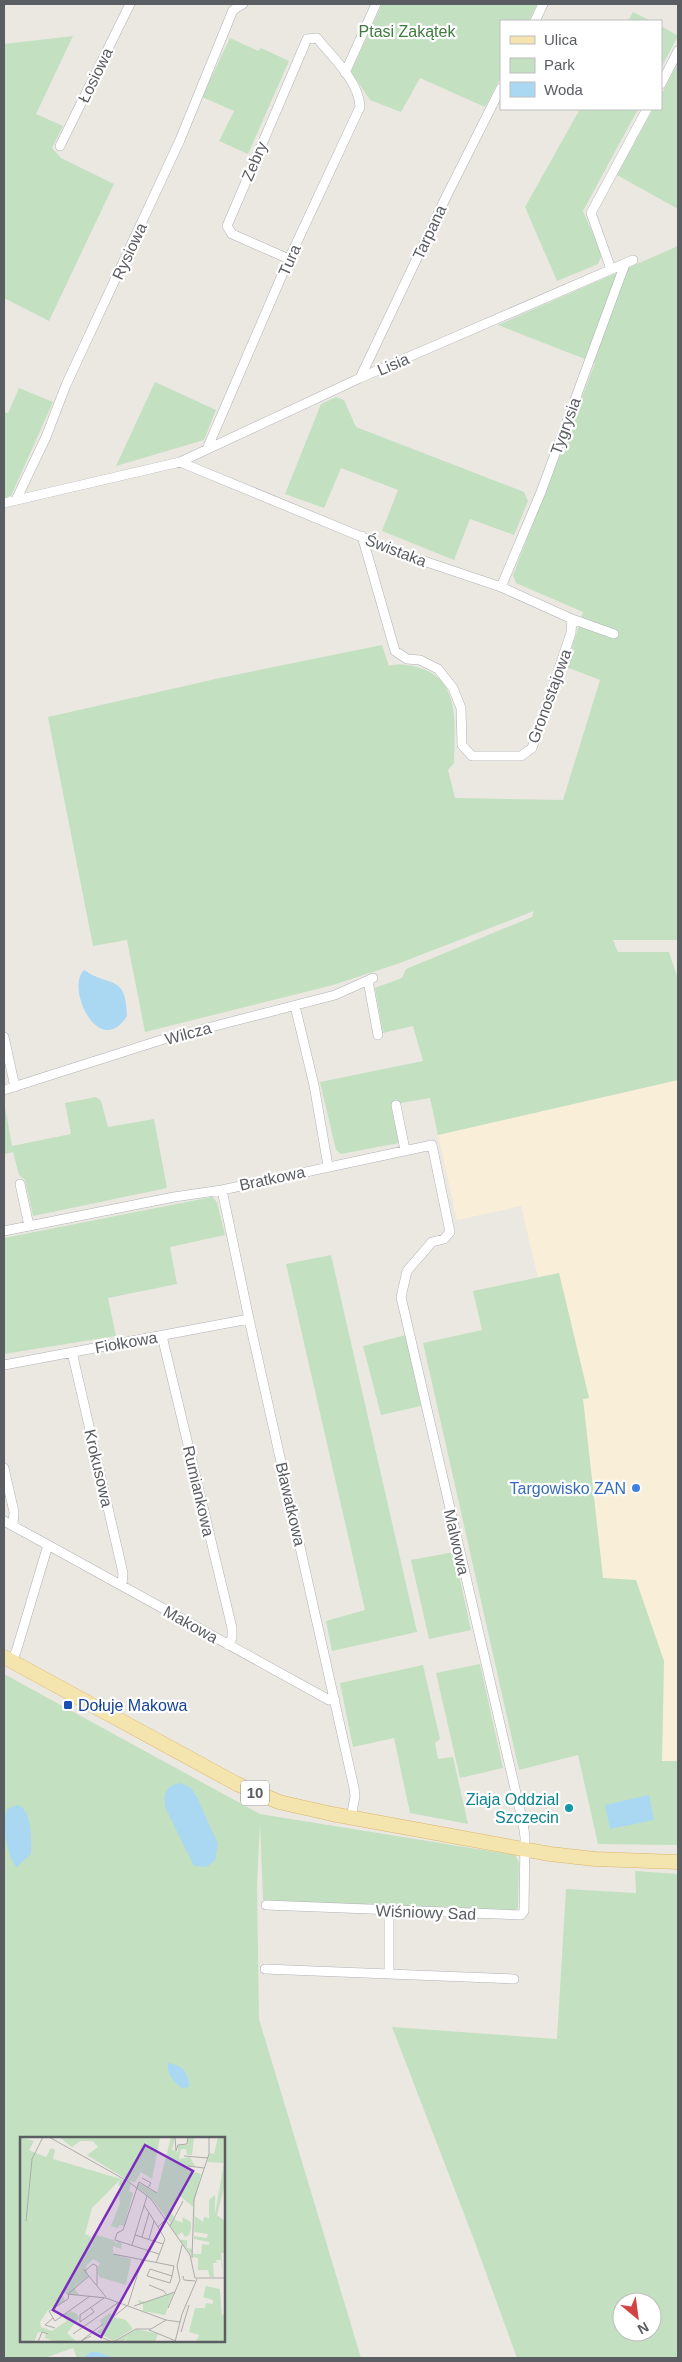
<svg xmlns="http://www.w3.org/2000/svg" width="682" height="2362" font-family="Arial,sans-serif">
<rect width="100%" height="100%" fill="#ebe8e2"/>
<path fill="#f9efd9" d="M678,1080V1761L662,1762L664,1661L603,1578L583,1399L589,1398L559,1273L538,1277L521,1206L457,1220L438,1135Z"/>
<path fill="#c3e0c1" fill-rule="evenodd" d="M382,4H537L529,21H501V77L485,107L420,78L401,112L370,100L351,72Z
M633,12L651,21H628Z
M661,26L678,36L661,68Z
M73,36L36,114L63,126L52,148L61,158L114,184L49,321L4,298V44Z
M230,38L258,51L261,48L289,61L248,154L219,141L234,111L202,97Z
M678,63V209L617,175L653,109H661V95Z
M580,109H638L583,211L602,255L598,264L557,281L525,207Z
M678,246V940H613L618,952H669L678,979V1080L438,1135L430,1098L401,1103L395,1100L391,1106L399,1143L341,1154L336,1150L320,1082L423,1061L413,1026L383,1033L375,988L402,978L406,969L532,917L534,911L400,963L333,985L145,1032L127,940L93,946L48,717L220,678L382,645L389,666C399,663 413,665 423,669C462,683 454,730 454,763L448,770L455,798L563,800L600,680L566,667L583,612L516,583L513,575L595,363L498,325Z
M155,382L216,410L204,440L116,466Z
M19,388L53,402L11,496L4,498V412L8,413Z
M336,397L344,400L356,427L524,492L528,501L514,535L470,519L454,560L382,531L398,490L341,468L324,508L285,494L321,404Z
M96,1097L101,1101L108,1127L154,1119L167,1188L33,1216L25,1180L19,1175L13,1152L4,1154V1101L12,1146L71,1134L65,1103Z
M212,1197L217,1202L225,1235L170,1247L177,1284L108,1298L116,1336L4,1354V1238Z
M331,1255L417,1632L332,1651L326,1621L365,1610L286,1264Z
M559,1273L589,1398L583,1399L603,1578L636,1580L664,1661L662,1761H678V1845L598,1844L578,1755L519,1770L423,1343L482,1330L473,1291Z
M406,1335L421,1406L381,1415L363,1346Z
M454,1552L471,1630L429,1639L411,1560Z
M480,1664L503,1768L460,1778L436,1673Z
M423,1665L440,1739L435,1743L438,1759L453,1757L468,1824L410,1813L394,1738L353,1747L340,1683Z
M4,1674L260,1814L515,1855L519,1862L518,1908L514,1912L263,1900L260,1824L257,1884L259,2019L361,2358H77L73,2348L45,2358H4ZM21,2138H224V2341H21Z
M635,1871L678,1874V2358H517L473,2237L392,2027L557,2039L566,1889L636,1893ZM622,2302H652V2332H622Z"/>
<path fill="#aad8f3" d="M84,970C110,988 126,973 127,1016C99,1060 65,988 84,970Z
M180,1783L190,1787L196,1795L218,1844L215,1860L207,1867L194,1866L165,1807C163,1793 166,1786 180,1783Z
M649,1795L654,1820L610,1829L605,1805Z
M18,1805C33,1812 31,1839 31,1854L17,1867C7,1858 1,1822 7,1809Z
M168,2063C183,2065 189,2073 189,2087L182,2088C174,2082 166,2074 168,2063Z
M91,2352H98L114,2358H85V2356Z"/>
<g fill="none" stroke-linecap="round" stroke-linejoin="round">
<g stroke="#afb2b6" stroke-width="10">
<path id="minor" d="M535,21L543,4
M345,73L376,4
M661,84L678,51
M60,146L130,4
M611,269L591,213L647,109
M360,378L447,195L501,88
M207,449L289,259L360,107C359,81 333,58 317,38L307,39L227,226L232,234L289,259
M180,462L403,554L501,587L572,619L614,634
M16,500L46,437L66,385L180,140L233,10L243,4
M4,503L180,462L360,378L633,260
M362,536L395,651L407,659L420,660L438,669L453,688L461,708L462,745L472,756H521L532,748L571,633L572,619
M501,587L541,492L625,264
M368,981L378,1035
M295,1006L314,1085L328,1166
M4,1037L15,1087
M4,1090L161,1040L335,995L373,978
M396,1105L405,1150
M20,1184L29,1226
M222,1190L249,1319L354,1788L355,1796L351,1818
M4,1231L174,1197L222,1190L432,1145L450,1232L444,1239L432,1242L407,1271L401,1297L523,1823L525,1837L524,1911L521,1915L266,1905
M162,1336L232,1628V1638L228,1645
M72,1352L123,1573L122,1585
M4,1365L249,1319
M4,1468L14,1512L13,1525
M4,1521L48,1545L16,1652L11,1661
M48,1545L329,1700H335
M389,1911V1974L514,1979
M265,1969L389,1974"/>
</g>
<g stroke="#deb568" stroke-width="15">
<path id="primary" d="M4,1657L237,1784L279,1802L332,1814L550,1854L595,1859L678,1862"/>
</g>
<use href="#minor" stroke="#fff" stroke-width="9"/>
<use href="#primary" stroke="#f4e4ae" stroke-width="14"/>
</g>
<circle fill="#3f7fe0" stroke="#fff" stroke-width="2" cx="636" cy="1488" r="5"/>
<rect fill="#1a4fb4" stroke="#fff" stroke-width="2" x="63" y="1700" width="10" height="10" rx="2.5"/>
<circle fill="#0f9aa8" stroke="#fff" stroke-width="2" cx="569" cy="1808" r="5"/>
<g text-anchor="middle" stroke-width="4.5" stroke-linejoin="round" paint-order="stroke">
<rect fill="#fff" stroke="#8c8e90" stroke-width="1" x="241" y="1780.5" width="28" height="25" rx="4"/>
<g font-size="15" font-weight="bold" fill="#5a5d61">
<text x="255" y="1798">10</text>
</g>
<g font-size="16" fill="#3f7b3e" stroke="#fff">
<text x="407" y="37">Ptasi Zakątek</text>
</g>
<g font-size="16" fill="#5a5d61" stroke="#fff">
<text transform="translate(95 75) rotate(-64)" y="6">Łosiowa</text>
<text transform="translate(254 161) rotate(-67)" y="6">Zebry</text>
<text transform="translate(429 232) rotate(-65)" y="6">Tarpana</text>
<text transform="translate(129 251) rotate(-65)" y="6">Rysiowa</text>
<text transform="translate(289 260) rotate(-66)" y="6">Tura</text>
<text transform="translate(393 364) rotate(-23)" y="6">Lisia</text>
<text transform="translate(565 426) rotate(-70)" y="6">Tygrysia</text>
<text transform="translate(396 550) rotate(21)" y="6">Świstaka</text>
<text transform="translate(549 696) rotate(-70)" y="6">Gronostajowa</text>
<text transform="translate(188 1033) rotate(-15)" y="6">Wilcza</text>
<text transform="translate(272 1178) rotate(-12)" y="6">Bratkowa</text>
<text transform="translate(126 1342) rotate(-10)" y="6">Fiołkowa</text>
<text transform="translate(99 1468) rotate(77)" y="6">Krokusowa</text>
<text transform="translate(199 1491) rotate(77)" y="6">Rumiankowa</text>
<text transform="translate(291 1504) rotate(77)" y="6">Bławatkowa</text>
<text transform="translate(457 1542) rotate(77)" y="6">Malwowa</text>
<text transform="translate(191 1624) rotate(29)" y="6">Makowa</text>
<text transform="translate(426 1912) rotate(2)" y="6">Wiśniowy Sad</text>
</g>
<g font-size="16" fill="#366cbe" stroke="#fff" text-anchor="end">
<text x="626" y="1494">Targowisko ZAN</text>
</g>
<g font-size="16" fill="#164399" stroke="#fff" text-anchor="start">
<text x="78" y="1711">Dołuje Makowa</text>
</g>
<g font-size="16" fill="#0d838f" stroke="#fff" text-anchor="end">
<text x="559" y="1805">Ziaja Oddzial<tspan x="559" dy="18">Szczecin</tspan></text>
</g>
</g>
<g transform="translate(20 2137)">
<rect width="205" height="205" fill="#ebe8e2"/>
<path d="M0,0L14,4L9,13L13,15L26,20L31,11L35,13L33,22L101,42L72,71L65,97L71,100L70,108L74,110L71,107L73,97L94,103L96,107L98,104L102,106L101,112L93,109V116H90L111,122L106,148L79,140L77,133L80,126L73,122L66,129L68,139L54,151L59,158L42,156L45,164L28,173L20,185L21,190L32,194L47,184L43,179L51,174L57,177L59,181L47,196L57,205H35L25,201L26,196L18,195L14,205H0ZM39,0H140L132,42L121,35L115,45L109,44L67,18L78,10L73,4H60L52,10ZM151,0H155L152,13L158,15V8H168V0H188L174,1L172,18H167L166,12H161L159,22L170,20L175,29H168L167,32L181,37L173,70L160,59L151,76L154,80L151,87L133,63L117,50L119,46L137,56ZM198,0H205V47L197,78L205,84V116H201L204,140L201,123H196L197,126H193L194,140H190L188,133H178V121L173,120V117H181L182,107L189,108V105L174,102V99L187,101L188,97L174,95L175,64V79L183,85L184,80L189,81V63L195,58V77L204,26L187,25L190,16L194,17ZM101,42L111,47L109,54L113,56L104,89L99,88L98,91L91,89L100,66L99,58L103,51L98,48ZM162,80L171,85V91L169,98L165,100L162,95L157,99L160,103H167V111L173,112L171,118L150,90L154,82L163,86ZM186,149L200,152L202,179L205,175V205H176L179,198L169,195L175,171H185L186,166L193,167V163L183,160ZM153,156L145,178L123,174V166L119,167L118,163L125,165ZM90,176L94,180L106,183L113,192L93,204L77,195L83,191L80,183ZM117,192L138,197L135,205H105L108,199L103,205H94Z" fill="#c3e0c1"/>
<path fill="none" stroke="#adacaa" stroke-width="1" d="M29,0L109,45L131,62L170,118L175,141H205M155,0L156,14L158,8L167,7L168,0M164,19L188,21M168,29L184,31M122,41L131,46L128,51M137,56L119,45L103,93L97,96L95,103L139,117M124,68L138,90M6,84L12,22L23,0M150,89L163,64M115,98L143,107M122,100L129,76M129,102L134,84M112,108L127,59M93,117L154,129M172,121L174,62L189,17V0M136,126L145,102L138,90L145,83M63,132L86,160M65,134L73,127L77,129V148M152,139L130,132L127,139L150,146L152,139L154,129M163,139L164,143L175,144M129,148L144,154L146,157M47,157L86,161L146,183M48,157L69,139M49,157L48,162L29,174L35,184L70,159M114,169L155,155M148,171L160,143L157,129L162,108M93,180L108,168L122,123M33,181L25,188L35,191M60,185V178L84,161M60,185L74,175L71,171M129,193L156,204M161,195L169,168M53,197L99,165M77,198L92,205M71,199L61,204L83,187M18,205L22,195L28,197M93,205L116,192H131L146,183L160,185M155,205L162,177L177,142"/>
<path fill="#7b2cbf" fill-opacity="0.15" stroke="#7b2cbf" stroke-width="2.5" d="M125,8L173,34L81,200L33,173Z"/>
<rect width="205" height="205" fill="none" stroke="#5a5d61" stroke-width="2.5"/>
</g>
<rect width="682" height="2362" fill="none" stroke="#5a5d61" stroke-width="10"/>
<rect x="500" y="20" width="162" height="90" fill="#ffffff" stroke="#bdbec0"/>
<rect x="510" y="36" width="25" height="8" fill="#f4e4ae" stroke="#bdbec0"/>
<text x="544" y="45" font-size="15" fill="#5a5d61">Ulica</text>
<rect x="510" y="58" width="25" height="15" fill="#c3e0c1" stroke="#bdbec0"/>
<text x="544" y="70" font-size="15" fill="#5a5d61">Park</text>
<rect x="510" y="82" width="25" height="15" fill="#aad8f3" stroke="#bdbec0"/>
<text x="544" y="95" font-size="15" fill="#5a5d61">Woda</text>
<g transform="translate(637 2317) rotate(151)"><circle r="24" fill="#ffffff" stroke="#bdbec0"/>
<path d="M0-4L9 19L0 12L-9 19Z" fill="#d24341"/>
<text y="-8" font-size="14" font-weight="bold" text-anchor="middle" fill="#5a5d61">N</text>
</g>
</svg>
